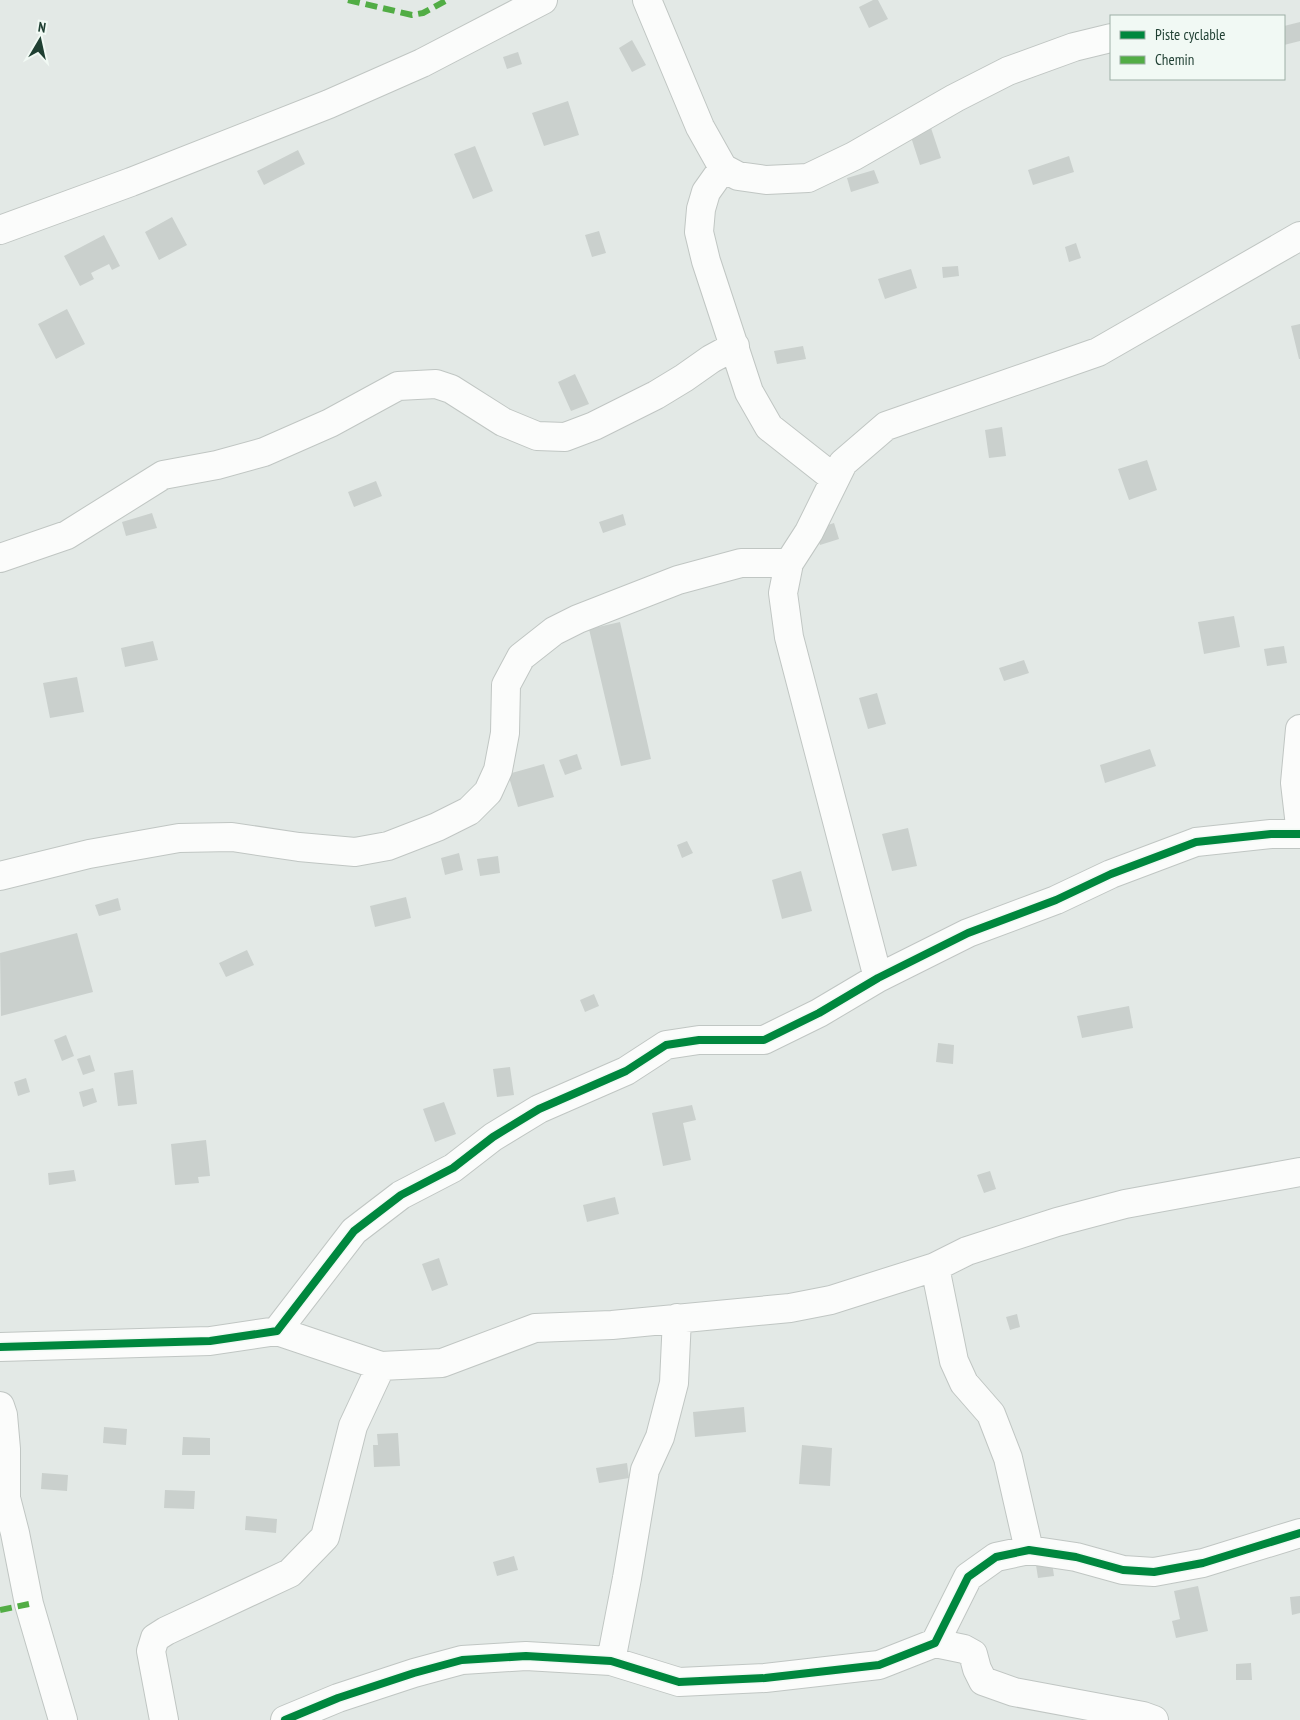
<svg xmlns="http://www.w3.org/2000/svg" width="1300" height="1720" font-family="'PT Sans Narrow',sans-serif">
<rect width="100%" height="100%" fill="#e3e9e6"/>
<path fill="#cad0cd" d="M873,0H878L888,19L869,28L859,7Z
M1300,22V41L1284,45V26Z
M632,40L646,65L632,72L619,48Z
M518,52L522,64L507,69L503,57Z
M568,101L579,135L544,146L532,113Z
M931,128L941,158L920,165L910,134Z
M475,146L493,191L473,199L454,154Z
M298,150L305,164L264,185L257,171Z
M1069,156L1074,172L1033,185L1028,170Z
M874,170L879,183L851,192L847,178Z
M172,217L187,245L159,260L145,232Z
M599,231L606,253L592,257L585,235Z
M104,235L120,266L112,270L109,264L91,273L94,279L80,286L64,256Z
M1076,243L1081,258L1069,262L1065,247Z
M958,266L959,276L943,278L942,267Z
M911,269L917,288L885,299L878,279Z
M67,309L85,344L56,359L38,324Z
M1300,324V359H1299L1291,326Z
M803,346L806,359L777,364L774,351Z
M575,374L589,404L571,411L558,382Z
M1002,427L1006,456L989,458L985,430Z
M1147,460L1157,490L1129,500L1118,469Z
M376,481L382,496L354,507L348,492Z
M152,513L157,528L126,536L122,522Z
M623,514L626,525L603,533L599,522Z
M834,523L839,539L820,545L815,529Z
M1234,616L1240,647L1204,654L1198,622Z
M620,622L651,759L621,766L589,629Z
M153,641L158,660L125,667L121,648Z
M1284,646L1287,663L1267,666L1264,649Z
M1024,660L1029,673L1004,681L999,668Z
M77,677L84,712L50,718L43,683Z
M877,693L886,724L868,729L859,698Z
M1150,749L1156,766L1105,783L1100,765Z
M577,754L582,769L565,775L559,760Z
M544,764L554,797L518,807L508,774Z
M908,828L917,866L892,871L882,834Z
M687,841L693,853L682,858L677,845Z
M459,853L463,870L445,875L441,858Z
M498,856L500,873L480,876L477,859Z
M801,871L812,911L782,919L772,880Z
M406,897L411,918L375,927L370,906Z
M118,898L121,910L99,916L95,905Z
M77,933L93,992L1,1016L0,953Z
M247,950L254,965L226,977L219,963Z
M594,994L599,1006L585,1012L580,1000Z
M1129,1006L1133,1028L1082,1038L1077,1016Z
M66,1035L74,1056L62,1061L54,1040Z
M938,1043L954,1045L953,1064L936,1062Z
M90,1055L95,1071L83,1075L77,1059Z
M510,1067L514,1095L497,1097L493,1069Z
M133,1070L137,1104L118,1106L114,1073Z
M26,1078L30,1092L18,1096L14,1082Z
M93,1088L97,1102L83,1107L79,1092Z
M444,1102L456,1134L435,1142L423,1109Z
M692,1105L696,1120L683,1123L691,1160L663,1166L652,1113Z
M206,1140L210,1176L198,1177L199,1183L175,1185L171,1144Z
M74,1170L76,1181L49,1185L48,1173Z
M990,1171L996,1189L984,1193L977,1175Z
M615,1197L619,1214L587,1222L583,1205Z
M439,1258L448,1285L432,1291L422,1264Z
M1017,1314L1020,1327L1010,1330L1006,1317Z
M744,1407L746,1432L695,1437L693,1412Z
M104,1427L127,1429L126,1445L103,1443Z
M398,1433L400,1466L374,1467L373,1445H378L377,1434Z
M183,1437L210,1438V1455H182Z
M802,1445L832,1448L830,1486L799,1484Z
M627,1463L629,1478L599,1483L596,1468Z
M42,1473L68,1475L67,1491L41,1489Z
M165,1490L195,1491L194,1509L164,1508Z
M246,1516L277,1519L276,1533L245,1530Z
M514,1556L518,1570L497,1576L493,1562Z
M1052,1562L1054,1576L1038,1578L1036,1565Z
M1198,1586L1208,1631L1176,1638L1172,1621L1180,1619L1174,1591Z
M1300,1596V1613L1292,1615L1290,1597Z
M1251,1663L1252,1680H1236V1664Z"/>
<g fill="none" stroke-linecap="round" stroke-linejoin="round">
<g stroke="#c0c6c3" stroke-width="30">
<path id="minor" d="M647,0L700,127L723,168L738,176L766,180L808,178L854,156L955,98L1008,71L1074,47L1111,38
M723,168L706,192L701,209L699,232L706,261L749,392L769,427L835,479
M0,230L131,182L329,104L422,63L543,0
M0,558L67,535L163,475L217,465L264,452L330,423L398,386L436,384L451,389L503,422L537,436L565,437L594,426L656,395L684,378L711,359L735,346
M1300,729L1295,783L1300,826
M0,876L89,854L179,838L232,837L299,847L355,852L388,846L437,827L469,811L488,792L498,770L505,733L506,685L521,657L554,631L578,619L678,580L741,563H789
M878,978L789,637L783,593L789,563L809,532L843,463L886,426L1098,352L1300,236
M935,1267L954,1361L964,1383L991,1414L1008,1458L1029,1550
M277,1331L381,1366L442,1363L535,1328L612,1325L790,1308L831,1300L935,1267L967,1251L1057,1222L1125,1204L1300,1172
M0,1347L210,1341L277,1331L354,1231L401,1195L453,1168L493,1137L539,1109L626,1071L666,1045L699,1040H764L819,1013L878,978L968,933L1056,900L1111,874L1196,842L1271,834H1300
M0,1406L3,1415L6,1449V1498L15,1533L29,1604L63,1720
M935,1643L964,1649L973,1654L977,1669L983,1681L1014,1692L1143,1716L1154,1720
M611,1661L627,1578L645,1470L660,1437L674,1383L677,1318
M164,1720L151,1651L155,1638L166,1631L290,1573L325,1537L353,1426L381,1366
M285,1720L338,1698L414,1673L462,1660L526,1656L611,1661L679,1682L765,1678L879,1665L935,1643L968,1577L996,1557L1029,1550L1076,1557L1123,1570L1154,1572L1203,1563L1300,1533"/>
</g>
<use href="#minor" stroke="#fbfcfb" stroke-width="28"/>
<path stroke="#52ad45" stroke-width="6" stroke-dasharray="12 6" stroke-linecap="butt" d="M348,0L412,15L423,13L447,0
M0,1610L29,1604"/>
<g stroke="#f1f9f4" stroke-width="11">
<path id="cycleway" d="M0,1347L210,1341L277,1331L354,1231L401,1195L453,1168L493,1137L539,1109L626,1071L666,1045L699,1040H764L819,1013L878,978L968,933L1056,900L1111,874L1196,842L1271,834H1300
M285,1720L338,1698L414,1673L462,1660L526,1656L611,1661L679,1682L765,1678L879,1665L935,1643L968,1577L996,1557L1029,1550L1076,1557L1123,1570L1154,1572L1203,1563L1300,1533"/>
</g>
<use href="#cycleway" stroke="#00873e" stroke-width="8"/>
</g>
<rect x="1110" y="15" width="175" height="65" fill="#f1f9f4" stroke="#9dafa6"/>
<rect x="1120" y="31" width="25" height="8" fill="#00873e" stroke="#9dafa6"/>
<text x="1155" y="40" font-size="15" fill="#1f3f32">Piste cyclable</text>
<rect x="1120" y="56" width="25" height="8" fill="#52ad45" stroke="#9dafa6"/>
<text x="1155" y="65" font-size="15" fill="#1f3f32">Chemin</text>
<g transform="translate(40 40) rotate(9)" stroke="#f1f9f4" stroke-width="4" paint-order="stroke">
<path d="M0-4L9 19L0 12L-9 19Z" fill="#1f3f32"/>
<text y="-8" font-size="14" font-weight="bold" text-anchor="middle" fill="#1f3f32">N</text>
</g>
</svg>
